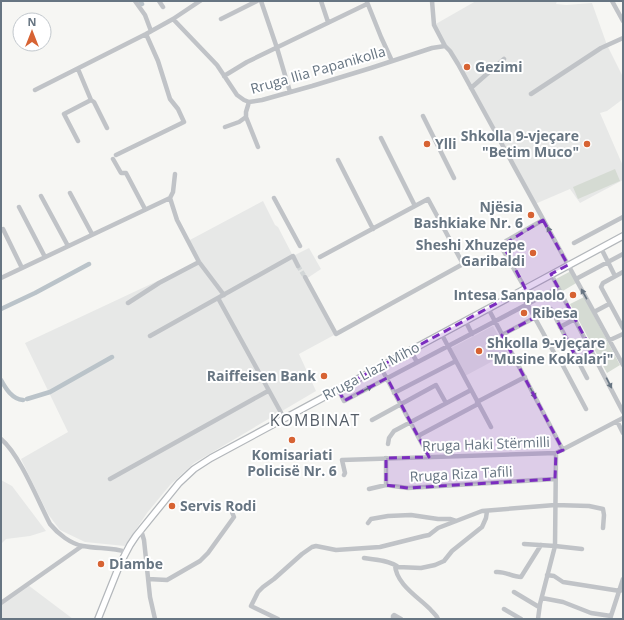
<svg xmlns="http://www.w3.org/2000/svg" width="624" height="620" font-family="'Open Sans',sans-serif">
<rect width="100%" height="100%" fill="#f6f6f3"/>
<path fill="#e7e8e7" d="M476,1H557L556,4L566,5L592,3L607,45L623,77V99L607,111L600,113L623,166V180L580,203L570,189L535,204L434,25Z
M263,201L275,225L278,227L293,256L309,248L321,269L306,279L336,334L299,354L316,391L194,463L170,485L147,513L125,546L85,542L60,530L48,514L21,459L68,432L25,343L198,262L188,241Z
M493,326L508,353L465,376L451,348Z
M1,480L12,486L46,531L30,536L6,539L1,544Z
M28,585L73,619H1V603Z"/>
<path fill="#d5dbd3" d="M615,169L620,181L578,199L573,187Z
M571,271L578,282L561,292L554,280Z
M584,297L620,365L607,373L570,304Z"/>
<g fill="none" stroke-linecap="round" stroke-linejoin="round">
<path stroke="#bac3c9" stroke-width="4.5" d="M140,1L142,4
M1,309L35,293L89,264
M1,380C6,389 12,399 23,400
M27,399L50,392L112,357"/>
<path stroke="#d2d6d7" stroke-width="4.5" stroke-dasharray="4.5 2" stroke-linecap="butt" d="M298,266L305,277"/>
<g stroke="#b3b7bb" stroke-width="8">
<path id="major" d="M98,619L120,564L130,545L136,536L179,483L194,469L211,458L623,236"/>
</g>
<path stroke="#c0c3c7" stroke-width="4.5" d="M135,1L145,15L151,31
M159,1L163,7
M261,1L277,48L290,92
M321,1L328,22
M432,1L434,25L445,46L450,51L458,64L623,365
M612,1L623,21
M367,2L381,37L392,61
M173,19L217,65L237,95L244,100L249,102L262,100L312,86L371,68L432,48L445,46
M221,19L257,1
M224,76L247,62L367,4
M471,88L504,59
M35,90L146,34L173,19L200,1
M531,94L601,48L623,38
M91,100L94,102L107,128
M249,102L246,112V117L258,147
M423,116L454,178
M225,127L239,122L246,117
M381,138L415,206
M78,141L64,114L91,100L78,69
M116,155L184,122L178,109L170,99L158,61L146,34
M113,159L121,173H126L145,209
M338,160L373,229
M175,174L173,192L170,198L177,220L199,262L224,295
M70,193L92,234
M41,196L68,246
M274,198L300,246
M19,207L45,257
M3,229L22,268
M574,243L623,217
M601,248L615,276
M320,257L428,199L463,264
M623,272L603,283L601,287L623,328
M551,274L623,412
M305,277L336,334L463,264C475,265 485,266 495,260
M1,278L170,198
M576,279L623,254
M525,288L503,250V245L506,241L543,220
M520,291L557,358L561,362L586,409
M218,298L284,418
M128,303L159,283L199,262
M488,308L563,450
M594,312L609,304
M465,320L472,334
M560,327L575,319
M441,333L491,427
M502,335L551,309L587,378
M150,336L293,256L298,266
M610,340L623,334
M550,347L567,339
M410,350L417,362
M577,359L592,351
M380,366L429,457
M338,389L344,401L558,288
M394,393L456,361
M477,402L525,377
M372,420L436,385L446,403
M617,421L623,433
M418,436L478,404
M1,439C20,455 38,501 50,524C58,534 71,544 83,546C98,549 112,547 126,552
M388,444L389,438L394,431L471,390
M386,458V485
M344,475L345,473L342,460L556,453L623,418
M110,479L268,391
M369,489L386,485L408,488L555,479
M368,523L371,519L388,516L411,515L438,519H450L456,521
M141,530L144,540L150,597L155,619
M524,544L555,546L582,549
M364,558C374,560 390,560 398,567L421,568L435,565L444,561L452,551L482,527L486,518L487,511
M395,565C396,584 418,597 430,609C433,613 436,614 438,619
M496,572C505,571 512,577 521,577L541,545
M547,575L554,576L563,582L620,591
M148,579L167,580L200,561L208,553L234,517L229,505
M514,592L539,607
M542,598L563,602L591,613L611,616
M1,603L82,546
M504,609L521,619
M278,619L251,606L258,592L263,587L274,579L302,554L312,547L316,546L336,550L380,547L424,536L429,535L438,528L482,511L555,505L589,506L603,509L604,515L603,528
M393,619V616L394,615L401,619
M538,619L540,604L555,546L556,453
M610,619L623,579"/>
<use href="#major" stroke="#fff" stroke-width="5.5"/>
</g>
<defs><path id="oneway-solid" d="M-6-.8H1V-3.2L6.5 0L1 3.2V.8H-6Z"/></defs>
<g fill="#677582">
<use href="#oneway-solid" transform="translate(550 232) rotate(-118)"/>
<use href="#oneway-solid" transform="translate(584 294) rotate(-119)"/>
<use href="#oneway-solid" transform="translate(609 383) rotate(63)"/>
<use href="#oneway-solid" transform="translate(367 389) rotate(-28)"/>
<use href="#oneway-solid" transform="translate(533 393) rotate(62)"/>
</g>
<path fill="#7b2cbf" fill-opacity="0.2" stroke="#7b2cbf" stroke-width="3" stroke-dasharray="8 5" stroke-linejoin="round" d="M543,220L568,265L551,274L592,351L577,359L551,309L502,335L563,450L556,453L555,479L408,488L386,485V458L429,457L387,378L344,401L338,389L525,288L503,245Z"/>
<g fill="#d76333" stroke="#fff" stroke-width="1.5">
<circle cx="467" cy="67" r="4"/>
<circle cx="427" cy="144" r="4"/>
<circle cx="587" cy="144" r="4"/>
<circle cx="531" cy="215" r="4"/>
<circle cx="533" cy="253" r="4"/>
<circle cx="573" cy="295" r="4"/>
<circle cx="524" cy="313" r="4"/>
<circle cx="479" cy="351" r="4"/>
<circle cx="324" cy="376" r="4"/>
<circle cx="292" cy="440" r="4"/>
<circle cx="172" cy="506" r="4"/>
<circle cx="101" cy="564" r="4"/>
</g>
<g text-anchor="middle" stroke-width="4" stroke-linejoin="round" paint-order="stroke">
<g font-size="14" font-weight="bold" fill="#677582" stroke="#fff" text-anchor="start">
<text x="475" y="72">Gezimi</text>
<text x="579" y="141" text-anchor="end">Shkolla 9-vjeçare<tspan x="579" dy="16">"Betim Muco"</tspan></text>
<text x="435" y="149">Ylli</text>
<text x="523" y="212" text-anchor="end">Njësia<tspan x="523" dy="16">Bashkiake Nr. 6</tspan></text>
<text x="525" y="250" text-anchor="end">Sheshi Xhuzepe<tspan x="525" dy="16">Garibaldi</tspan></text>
<text x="565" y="300" text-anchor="end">Intesa Sanpaolo</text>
<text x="532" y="318">Ribesa</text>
<text x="487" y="348">Shkolla 9-vjeçare<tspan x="487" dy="16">"Musine Kokalari"</tspan></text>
<text x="316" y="381" text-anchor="end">Raiffeisen Bank</text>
<text x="292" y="460" text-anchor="middle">Komisariati<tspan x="292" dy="16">Policisë Nr. 6</tspan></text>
<text x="180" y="511">Servis Rodi</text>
<text x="109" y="569">Diambe</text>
</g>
<g font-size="14" fill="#677582" stroke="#fff">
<text transform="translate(318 70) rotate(-16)" y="5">Rruga Ilia Papanikolla</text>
<text transform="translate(371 371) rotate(-28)" y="5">Rruga Llazi Miho</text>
<text transform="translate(486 444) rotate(-2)" y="5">Rruga Haki Stërmilli</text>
<text transform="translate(461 474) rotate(-3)" y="5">Rruga Riza Tafili</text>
</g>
<g font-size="16" letter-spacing="1" fill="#555e68" stroke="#fff">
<text x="315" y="426">KOMBINAT</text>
</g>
</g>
<rect width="624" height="620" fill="none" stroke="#677582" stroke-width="4"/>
<g transform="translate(32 32)"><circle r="19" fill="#ffffff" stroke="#c2c8cd"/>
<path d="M0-3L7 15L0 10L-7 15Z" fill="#d76333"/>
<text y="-6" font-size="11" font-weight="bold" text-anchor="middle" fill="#677582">N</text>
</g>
</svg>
